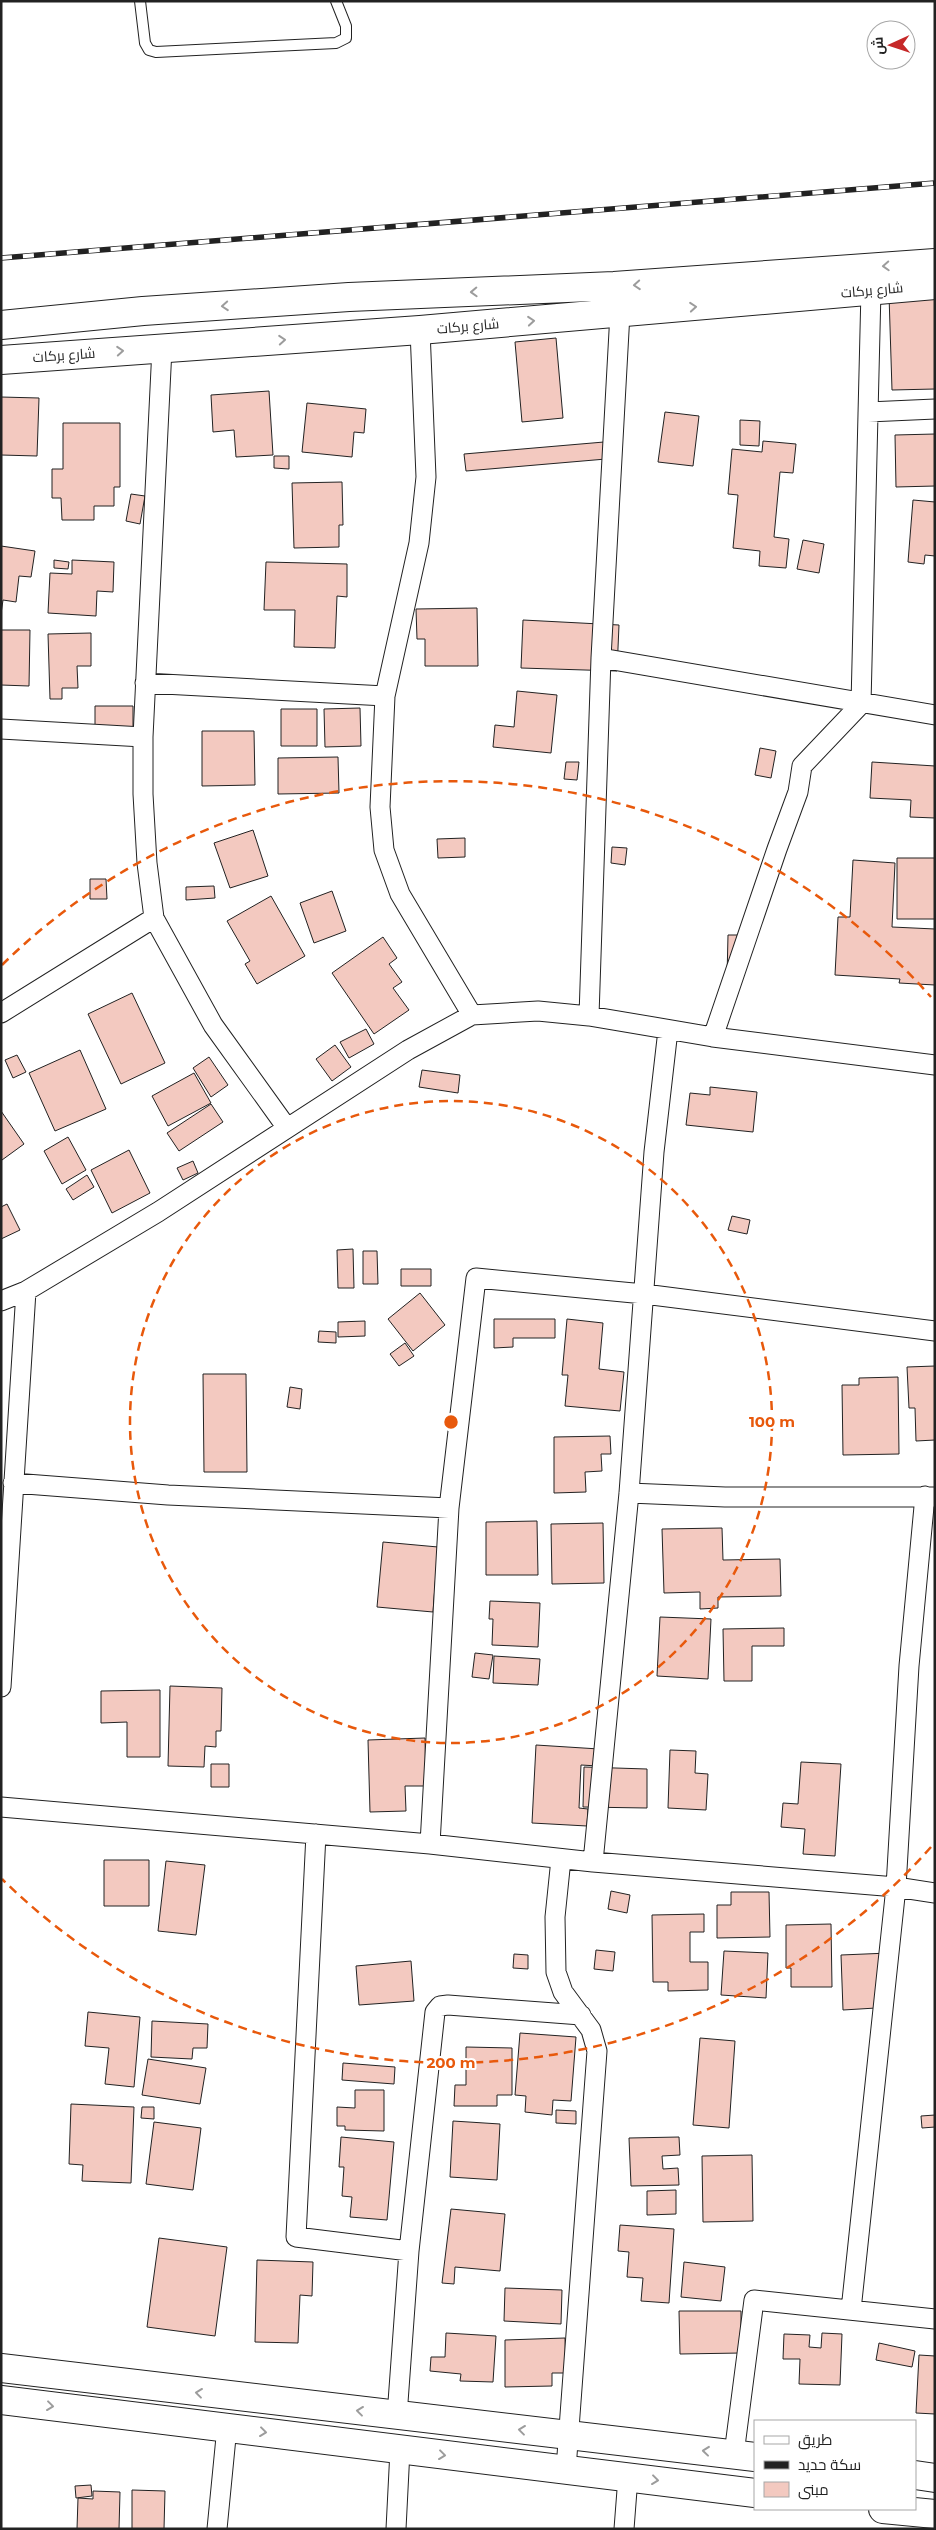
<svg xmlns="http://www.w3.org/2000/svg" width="936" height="2530" font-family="Montserrat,Cairo,sans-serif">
<rect width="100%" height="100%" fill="#fff"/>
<path fill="#f3c9c0" stroke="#222" d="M935,293V389L892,390L889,295Z
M556,338L563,418L522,422L515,342Z
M269,391L273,455L236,457L234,430L213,432L211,395Z
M1,397L39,398L37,456L1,455Z
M307,403L366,409L364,433L354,432L352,457L302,452Z
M665,412L699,416L693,466L658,462Z
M740,420L760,421L759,446L740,445Z
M63,423H120V487H114V506H94V520H62L61,498H52V469H63Z
M935,434V486L896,487L895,435Z
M763,441L796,444L793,473L780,472L774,537L789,539L786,568L759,566L760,551L733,548L738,495L728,494L732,449L762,452Z
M604,442L606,459L466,471L464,454Z
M274,456H289V469L274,468Z
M342,482L343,525H339V547L294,548L292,483Z
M131,494L145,496L140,524L126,521Z
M913,500L935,502V556L925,555L924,564L908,562Z
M803,540L824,544L819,573L797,569Z
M1,546L35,551L31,577L19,576L16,602L3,600L1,614Z
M54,560L69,562L68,569L54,568Z
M72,560L114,562L113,592L97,591L96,616L48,613L50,573L72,574Z
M266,562L347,564V597L337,596L335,648L294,647L295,610H264Z
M477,608L478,666H425V639H417L416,609Z
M523,620L619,625L617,671L521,668Z
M1,630H30L29,686L1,685Z
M91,633V666H77L78,688H62V699H50L48,634Z
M517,691L557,695L551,753L493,747L495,725L514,727Z
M95,706H133V728H95Z
M360,708L361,746L325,747L324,709Z
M281,709H317V746H281Z
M202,731H254L255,785L202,786Z
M760,748L776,751L771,778L755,775Z
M338,757L339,793L278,794V758Z
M566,762H579L577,780L564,779Z
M872,762L935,766V818L910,817L911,800L870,798Z
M253,830L268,876L230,888L214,843Z
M465,838V857L438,858L437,839Z
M612,847L627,848L625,865L611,863Z
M897,858H935V919H897Z
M853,860L895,863L892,927L935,929V985L899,983L900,979L835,975L838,917H850Z
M90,879H106L107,899H90Z
M214,886L215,898L186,900V887Z
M332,891L346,931L314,943L300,903Z
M271,896L305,956L257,984L245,964L250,961L227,921Z
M728,935H742L727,978Z
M383,937L397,958L389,964L402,982L393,988L409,1010L374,1034L332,973Z
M132,993L165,1063L121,1084L88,1014Z
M366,1029L374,1044L349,1058L340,1042Z
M335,1045L351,1067L332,1081L316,1059Z
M80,1050L106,1109L55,1131L29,1073Z
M17,1055L26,1072L13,1078L5,1060Z
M209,1057L228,1085L211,1097L193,1068Z
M422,1070L460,1075L458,1093L419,1087Z
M194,1073L211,1103L168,1126L152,1096Z
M710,1087L757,1092L753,1132L686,1125L690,1093L710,1095Z
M211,1104L223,1122L179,1151L167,1133Z
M1,1111L24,1144L2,1160L1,1158Z
M68,1137L86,1170L62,1184L44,1151Z
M129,1150L150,1193L112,1213L91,1170Z
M193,1161L198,1173L183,1180L177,1168Z
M87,1175L94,1187L73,1200L66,1189Z
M7,1204L20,1230L1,1239V1207Z
M732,1216L750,1220L747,1234L728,1230Z
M353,1249L354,1288H338L337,1250Z
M363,1251H377L378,1284H363Z
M401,1269H431V1286H401Z
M420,1293L445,1325L413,1351L388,1319Z
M494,1319H555V1338H513V1347L494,1348Z
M567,1319L603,1323L599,1369L624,1372L620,1411L565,1406L568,1375H562Z
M365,1321V1336L338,1337V1322Z
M319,1331L336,1332V1343L318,1342Z
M405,1343L414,1356L399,1366L390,1354Z
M935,1366V1440L916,1441L915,1408H909L907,1367Z
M203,1374H246L247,1472H204Z
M898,1377L899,1454L843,1455L842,1385H859V1378Z
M290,1387L302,1389L300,1409L287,1407Z
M610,1436L611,1454H601L602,1471L585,1472L586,1492L554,1493V1437Z
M537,1521L538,1575H486V1522Z
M603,1523L604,1583L552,1584L551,1524Z
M722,1528L723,1560L780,1559L781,1596L718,1597V1608L700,1609V1592L664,1593L662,1529Z
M383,1542L438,1547L433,1612L377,1607Z
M490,1601L540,1603L538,1647L492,1645L493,1619H489Z
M660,1617L711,1619L708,1679L657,1676Z
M784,1628V1646H752V1681H724L723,1629Z
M475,1653L493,1655L489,1679L472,1677Z
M494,1656L540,1659L538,1685L493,1683Z
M170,1686L222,1688L221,1731H216V1747L205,1746L204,1767L168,1766Z
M160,1690V1757H127V1722L101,1723V1691Z
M425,1738L426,1786H405L406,1811L370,1812L368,1740Z
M536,1745L599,1749L598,1766L581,1765L579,1808L588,1809L587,1826L532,1823Z
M670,1750L696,1751L695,1773L708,1774L706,1810L668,1808Z
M801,1762L841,1764L835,1856L803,1854L805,1829L781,1827L783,1803L798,1804Z
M211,1764H229V1787H211Z
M584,1767L647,1769V1808L583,1807Z
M104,1860H149V1906H104Z
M166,1861L205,1865L196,1935L158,1931Z
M611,1891L630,1895L627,1913L608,1909Z
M731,1892H769L770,1937L717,1938V1905H731Z
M704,1914V1932H690V1962H708V1990L668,1991V1982H653L652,1915Z
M831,1924L832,1987H791V1968H786V1925Z
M596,1950L615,1952L613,1971L594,1969Z
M724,1951L768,1953L766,1998L721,1995Z
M889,1953L876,2008L843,2010L841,1955Z
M514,1954L528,1955V1969L513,1968Z
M411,1961L414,2001L359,2005L356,1966Z
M88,2012L140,2017L134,2087L105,2084L109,2048L85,2046Z
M152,2021L208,2024L207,2048H193L192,2059L151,2057Z
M520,2033L576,2037L571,2101L553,2100L552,2115L525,2112L526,2096L515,2095Z
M700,2038L735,2041L729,2128L693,2125Z
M466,2047L512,2048V2095H497V2106H454L455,2085H466Z
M148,2059L206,2068L200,2104L142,2095Z
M343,2063L395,2067L394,2084L342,2080Z
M355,2090H384V2131L345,2130V2126H337V2107L355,2108Z
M71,2104L134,2107L131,2183L82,2181L83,2165L69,2164Z
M142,2107H154V2119L141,2118Z
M556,2110L576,2111V2124L556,2123Z
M935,2115V2127L922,2128L921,2116Z
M453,2121L500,2124L497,2180L450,2177Z
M154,2122L201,2128L193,2190L146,2184Z
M341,2137L394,2142L387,2220L350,2217L352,2197L342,2196L344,2167H339Z
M679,2137L680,2155L662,2156L663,2169L678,2168L679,2185L631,2186L629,2138Z
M752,2155L753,2221L703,2222L702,2156Z
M676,2190V2214L647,2215V2191Z
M451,2209L505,2214L500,2271L455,2267L454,2284L442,2283Z
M620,2225L674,2229L669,2303L641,2301L643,2278L627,2277L629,2252L618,2251Z
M159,2238L227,2247L215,2336L147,2327Z
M257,2260L313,2262L312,2296L300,2295L298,2343L255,2342Z
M684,2262L725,2267L721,2301L681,2297Z
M505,2288L562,2290L561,2324L504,2321Z
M679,2311H741V2353L680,2354Z
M446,2333L496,2336L493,2382L460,2381L461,2374L430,2371L431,2357H445Z
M822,2333L842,2334L840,2385L799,2384L800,2359H783L784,2334L810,2335L809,2347L821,2348Z
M565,2338L566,2373H552V2386L505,2387V2340Z
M879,2343L915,2351L912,2367L876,2360Z
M919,2355L935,2356V2414L916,2413Z
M91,2485L92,2496L76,2498L75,2486Z
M132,2490L165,2491L164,2529H132Z
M93,2491L120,2492L119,2529H77L78,2498L93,2499Z"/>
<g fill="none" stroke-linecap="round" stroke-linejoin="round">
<g stroke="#222" stroke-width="12">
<path id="lane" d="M140,1L145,43L149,50L156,52L336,43L346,38V26L336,1"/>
</g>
<g stroke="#222" stroke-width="21">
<path id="street" d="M420,330L426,477L419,543L385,696L380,807L384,850L400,894L472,1015
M162,348L143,737V794L147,863L154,918L213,1025L287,1128
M868,412L935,409
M601,658L935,715
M145,683L385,696
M1,729L143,737
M1,1013L154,918
M589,1016L601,658L620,313
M713,1037L777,849L798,792L802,766L861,704L871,290
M1,1301L26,1291L158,1212L408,1050L472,1015L538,1011L589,1016L713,1037L935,1065
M13,1483L168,1495L449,1508
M629,1493L725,1497H935
M1,1687L26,1291
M1,1807L430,1844L593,1862L896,1887L935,1893
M316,1834L296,2237L409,2251
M430,1844L449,1508L476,1278L644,1294L935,1331
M561,1859L555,1917L556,1972L563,1992L591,2030L597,2051L566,2469
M593,1862L629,1493L654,1152L668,1030
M851,2310L896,1887L909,1666L925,1496
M397,2416L409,2251L435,2012L440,2006L448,2005L581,2015
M734,2454L754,2300L935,2319
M217,2529L227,2427
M396,2529L400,2450
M624,2529L628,2477"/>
</g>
<g stroke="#222" stroke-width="30">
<path id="secondary" d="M1,325L143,311L349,297L614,286L935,263
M1,360L420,330L935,285
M1,2368L755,2457
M1,2400L755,2493
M915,2475L935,2478
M883,2509L935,2514"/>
</g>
<use href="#lane" stroke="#fff" stroke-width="10"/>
<use href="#street" stroke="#fff" stroke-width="19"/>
<use href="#secondary" stroke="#fff" stroke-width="28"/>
<g stroke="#222" stroke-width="5.5">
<path id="rail" d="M1,258L935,183"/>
</g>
<use href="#rail" stroke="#fff" stroke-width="4" stroke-dasharray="11" stroke-linecap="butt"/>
</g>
<defs><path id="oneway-chevron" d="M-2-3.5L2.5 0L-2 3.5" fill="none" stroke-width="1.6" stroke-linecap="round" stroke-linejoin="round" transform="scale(1.25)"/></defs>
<g stroke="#9c9c9c">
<use href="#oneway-chevron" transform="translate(886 266) rotate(177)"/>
<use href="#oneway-chevron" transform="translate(637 285) rotate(176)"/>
<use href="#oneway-chevron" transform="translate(474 292) rotate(178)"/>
<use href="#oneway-chevron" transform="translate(225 306) rotate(176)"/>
<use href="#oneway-chevron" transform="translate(693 307) rotate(-5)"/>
<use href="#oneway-chevron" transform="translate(531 321) rotate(-5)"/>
<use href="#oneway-chevron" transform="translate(282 340) rotate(-4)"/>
<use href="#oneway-chevron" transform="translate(120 351) rotate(-4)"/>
<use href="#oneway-chevron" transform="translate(199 2393) rotate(-173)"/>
<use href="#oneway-chevron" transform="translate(50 2406) rotate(7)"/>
<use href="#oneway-chevron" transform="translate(360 2411) rotate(-173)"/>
<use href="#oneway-chevron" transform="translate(522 2430) rotate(-173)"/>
<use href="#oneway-chevron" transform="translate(263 2432) rotate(7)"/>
<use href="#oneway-chevron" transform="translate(706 2451) rotate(-174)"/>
<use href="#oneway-chevron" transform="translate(442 2455) rotate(7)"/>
<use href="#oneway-chevron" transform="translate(655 2480) rotate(7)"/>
</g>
<g fill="none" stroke="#e8590c" stroke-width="2.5" stroke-dasharray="9 6">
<circle cx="451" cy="1422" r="321"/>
<path d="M931 1847A641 641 0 0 1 2 1879M2 965A641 641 0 0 1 931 997"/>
</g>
<g text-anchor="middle" stroke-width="4" stroke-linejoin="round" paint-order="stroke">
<g font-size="14" fill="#222" stroke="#fff">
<text transform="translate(872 290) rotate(-5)" y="5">شارع بركات</text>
<text transform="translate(468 326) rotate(-5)" y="5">شارع بركات</text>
<text transform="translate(64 355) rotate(-4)" y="5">شارع بركات</text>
</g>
</g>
<circle cx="451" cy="1422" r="8" fill="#e8590c" stroke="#fff" stroke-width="2.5"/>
<g font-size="15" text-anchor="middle" font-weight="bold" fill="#e8590c" stroke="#fff" stroke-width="4" stroke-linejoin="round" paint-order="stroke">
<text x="772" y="1427">100 m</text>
<text x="451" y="2068">200 m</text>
</g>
<rect width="936" height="2530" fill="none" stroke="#222222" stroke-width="5"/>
<rect x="754" y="2420" width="162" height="90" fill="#ffffff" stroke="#a7a7a7"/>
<rect x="764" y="2436" width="25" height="8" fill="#ffffff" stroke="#a7a7a7"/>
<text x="798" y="2445" font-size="15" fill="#222222">طريق</text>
<rect x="764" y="2461" width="25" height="8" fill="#222222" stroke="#a7a7a7"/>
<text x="798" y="2470" font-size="15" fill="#222222">سكة حديد</text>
<rect x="764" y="2482" width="25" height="15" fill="#f3c9c0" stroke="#a7a7a7"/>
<text x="798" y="2495" font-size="15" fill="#222222">مبنى</text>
<g transform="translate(891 45) rotate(267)"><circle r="24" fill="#ffffff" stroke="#a7a7a7"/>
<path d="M0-4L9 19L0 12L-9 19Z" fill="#c62828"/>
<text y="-8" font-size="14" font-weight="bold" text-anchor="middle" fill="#222222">ش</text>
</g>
</svg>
